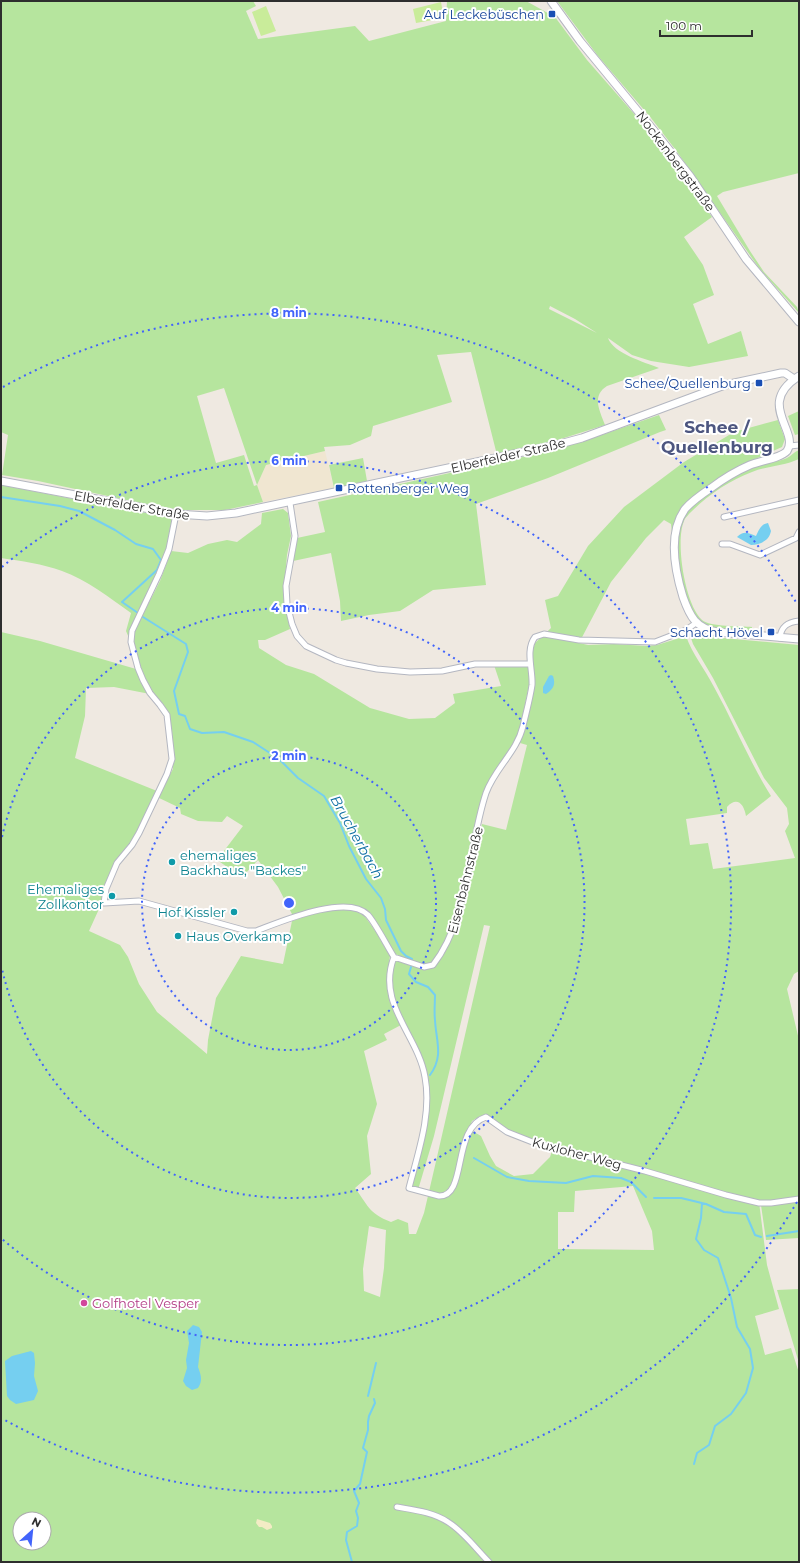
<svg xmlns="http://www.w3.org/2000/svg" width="800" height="1563" font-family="Montserrat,sans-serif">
<rect width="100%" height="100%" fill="#efe9e1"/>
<path fill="#f0e6d1" d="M325,451L334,488L263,502L257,485L266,465Z"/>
<path fill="#b6e59e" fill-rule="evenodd" d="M1,1H253L256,6L246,11L258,39L355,26L369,41L446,21L447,1H526L555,17L587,60L650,132L683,175L712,217L684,237L703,265L714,295L693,304L708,344L741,331L748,356L689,367L651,361L632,355L608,338C613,353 644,362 659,368L607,386C591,396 600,411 605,425L545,444L497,455L471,352L437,355L452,402L373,426L371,436L350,445L324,447L325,451L266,465L257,485L263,502L225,510H184L159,507L38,481L2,475L8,435L1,432ZM550,306L575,319L597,333L549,309ZM224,388L257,485L254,486L244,455L216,463L197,396Z
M557,1H799V173L723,192L717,196L750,251L764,272L797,307L799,313L759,268L675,149L651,118L598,56Z
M799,411V434L795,435L788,416Z
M659,415L666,430L660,432L548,478L476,504L486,585L433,590L400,611L369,615L341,621L340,601L331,553L293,561L297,538L325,532L318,502L532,455L587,440Z
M778,420L785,439L782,447L735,468L695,495L688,501L672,533L671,524L664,520L646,538L611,582L579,643L588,645L614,644L647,646L657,645L686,636C692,654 705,669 714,687C734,723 749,761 771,796L746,816C744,804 737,796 727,807V813L686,819L690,845L708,843L713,869L795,858L785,831L789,824L787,808L764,778L713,678L693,644L690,635L696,633L723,638L799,645V971L794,974L787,989L799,1040V1198L759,1202L767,1265L779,1309L755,1316L765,1355L791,1348L799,1373V1562H1V632L40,641L136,669L150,694L114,687L86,688L85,716L75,758L157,791L132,841L115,863L104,898L89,931L120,945L128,957L139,984L157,1012L207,1054L208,1040L216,998L241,956L283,964L292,921L325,910L347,909L355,911L364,915L376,932L390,956L387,978L390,1003L401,1025L384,1034L387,1040L364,1051L377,1104L367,1136L371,1174L355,1188C368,1205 368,1213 391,1222L398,1219L408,1223L409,1234H416L424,1213L434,1170L490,926L484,925L434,1136L418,1190L411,1185C419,1152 434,1104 426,1071C425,1066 422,1061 420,1057C408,1031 379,987 396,960L435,966C447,952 453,936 458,918L454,917L450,933L439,954L432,963L426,965L414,962L393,953L369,915L346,906L293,916L278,887L258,860L242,877L217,860L243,826L227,816L222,822L198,821L181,814L180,808L157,797L173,769L172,729L163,705L151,691L145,680L137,658L134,642V632L160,581L171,551L188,553L208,544L227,540L237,542L261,524L262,513L283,509L288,513L291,536L287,555L284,592L290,629L265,640H258L259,648L286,665L314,674L370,708L409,719L435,718L455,703L453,694L501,686L494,665L527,666L529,670V685L519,734L489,782L484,794L469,852L475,855L482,824L506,830L527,745L520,743L533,687L532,654L535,643L551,628L545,600L558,596L588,546L624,507L684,462L734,432ZM480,1116L491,1119L508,1130L553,1148L550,1157L533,1174L514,1176L496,1166L490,1156L481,1136L469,1129L472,1121ZM633,1186L652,1231L654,1250L558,1249V1212H574L575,1191ZM369,1226L386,1230L384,1268L380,1297L364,1291L363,1269ZM20,1519H44V1543H20Z
M799,450V459C784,466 767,466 752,472C730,480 708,495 691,512C689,514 685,518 684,521C675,542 685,605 702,620C710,627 741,626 752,627V632C735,630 714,632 699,621C692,615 688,603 686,594C678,568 669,530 691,508C708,490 737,472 760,465C769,462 778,462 787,458C791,456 794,452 799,450Z
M363,458L367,481L334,488L329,465Z
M1,485L172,518L168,549L131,630L129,638L126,631L131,613C110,598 87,580 62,571C43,564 21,561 1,558Z
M799,1201V1238L766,1240L761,1205L785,1204Z
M799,1289V1363L777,1290Z"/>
<path fill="#f3ecc5" d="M257,1519L270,1523L272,1526V1528L267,1530L262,1527H259L256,1523Z"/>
<path fill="#c9ec9a" d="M441,2L444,18L416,23L413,9Z
M266,6L276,31L261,36L252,12Z"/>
<path fill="#75cff0" d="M768,523L771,531C769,541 761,544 751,545L737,537C744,530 748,533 756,536C759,530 761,524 768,523Z
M551,675L553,676C556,685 553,689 546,694L543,693V687L549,676Z
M193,1325L199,1327L202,1332L198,1367C201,1375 203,1380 198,1388L192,1390L186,1386L183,1381L187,1368L186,1360L189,1343L187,1331Z
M31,1351L34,1353L35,1363L34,1376L38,1391L34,1400L16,1404L10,1400L7,1396L5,1361L12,1356Z"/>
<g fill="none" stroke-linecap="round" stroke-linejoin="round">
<path stroke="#75cff0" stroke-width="2" d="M1,497L60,506L79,511L115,530L136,544L153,549L161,560L157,570L122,602L138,613
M143,617L186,644L188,652L174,691L179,714L185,716L190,729L202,733L224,732L253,742L279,759L298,778L324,796L340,823L349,846L366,879L381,898L385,909L386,920L401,951L406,956L412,959
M411,967L409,974L416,982L428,987L435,995C435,1003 434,1012 435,1020C436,1041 444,1056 430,1075
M474,1158L507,1177L529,1181L566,1183L593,1176L621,1178L631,1182L646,1197
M654,1198H681L706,1204L724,1212L746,1214L755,1235L761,1237
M767,1236L799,1231
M368,1396L376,1363
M694,1464L697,1453L709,1445L715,1426L731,1414L746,1393L753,1368L750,1349L737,1327L731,1298L718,1258L704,1250L696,1239L701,1218L702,1203
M352,1562L346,1540L347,1532L357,1526L358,1518L356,1511L359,1503L354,1491L360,1484L367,1452L363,1448L368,1430V1422L369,1416L375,1403L374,1399"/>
<g stroke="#b4b7c1" stroke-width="7">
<path id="street" d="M790,446L799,445
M290,503L295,536L286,586L287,604L292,624L297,636L306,646L336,660L346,663L377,669L410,672L442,671L475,664H530
M176,514L169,549L159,574L132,631L131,642L138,668L143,680L150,693L160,705L167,715L172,759L167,774L139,833L132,845L117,863L106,889L104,903L139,901L247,931H256C280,922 347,893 368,915C376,924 387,946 394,957
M724,517L799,500
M722,544H730L760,555L796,538L799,532
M780,638C781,626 788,622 799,621
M394,957C376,1004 418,1035 425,1077C432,1114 418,1153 409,1188L439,1196C468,1197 451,1128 486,1117L507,1132L535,1143L645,1171L726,1195L759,1203H771L799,1199
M394,957L424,967L433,965C469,919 468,847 486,793C495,768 517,752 523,726C526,713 530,699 532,685C533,670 525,650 535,637L544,634L579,640L655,642L686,630L696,623
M397,1507C414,1510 433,1512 448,1522C464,1532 476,1549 489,1562"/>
</g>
<g stroke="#b4b7c1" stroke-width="9">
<path id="secondary" d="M551,1L580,41L655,132L690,176L746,259L799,322
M799,376C755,404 800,431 787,451C781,458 760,461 750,465C736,471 723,479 711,488C702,494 692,501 685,509C667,534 675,571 683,597C690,617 696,628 717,632L799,639
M1,481L176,514L207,516L236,513L556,445L582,438L725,385L781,373H785L794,379"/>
</g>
<use href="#street" stroke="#fff" stroke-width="5"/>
<use href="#secondary" stroke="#fff" stroke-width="7"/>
</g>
<g fill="none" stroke="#4264fb" stroke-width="2" stroke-dasharray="2 4">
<circle cx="289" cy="903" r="147"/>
<path d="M2 837A295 295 0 1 1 2 969"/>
<path d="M2 567A442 442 0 1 1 2 1239"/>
<path d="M797 1202A590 590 0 0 1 3 1419M3 387A590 590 0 0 1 797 604"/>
</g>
<g fill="#1a4fb4" stroke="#fff" stroke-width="1.5">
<rect x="548" y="10" width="8" height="8" rx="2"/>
<rect x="755" y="379" width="8" height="8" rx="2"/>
<rect x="335" y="484" width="8" height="8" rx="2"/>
<rect x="767" y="628" width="8" height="8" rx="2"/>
</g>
<g fill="#0f9aa8" stroke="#fff" stroke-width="1.5">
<circle cx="172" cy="862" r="4"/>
<circle cx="112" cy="896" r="4"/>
<circle cx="234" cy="912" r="4"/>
<circle cx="178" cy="936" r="4"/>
</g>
<circle fill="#d1479c" stroke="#fff" stroke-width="1.5" cx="84" cy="1303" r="4"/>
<g text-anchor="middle" stroke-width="4" stroke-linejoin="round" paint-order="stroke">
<g font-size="13" fill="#164399" stroke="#fff" text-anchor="end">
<text x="544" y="19">Auf Leckebüschen</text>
<text x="751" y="388">Schee/Quellenburg</text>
<text x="347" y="493" text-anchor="start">Rottenberger Weg</text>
<text x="763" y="637">Schacht Hövel</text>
</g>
<g font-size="13" fill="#2e2e2e" stroke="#fff">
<text transform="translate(676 161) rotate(53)" y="5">Nockenbergstraße</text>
<text transform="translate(508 455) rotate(-13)" y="5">Elberfelder Straße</text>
<text transform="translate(132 505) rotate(10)" y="5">Elberfelder Straße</text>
<text transform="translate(465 880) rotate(-76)" y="5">Eisenbahnstraße</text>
<text transform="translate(577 1153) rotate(15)" y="5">Kuxloher Weg</text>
</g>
<g font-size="13" fill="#0d838f" stroke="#fff" text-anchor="start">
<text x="180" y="860">ehemaliges<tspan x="180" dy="15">Backhaus, "Backes"</tspan></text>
<text x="104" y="894" text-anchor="end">Ehemaliges<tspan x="104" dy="15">Zollkontor</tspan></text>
<text x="226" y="917" text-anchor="end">Hof Kissler</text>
<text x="186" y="941">Haus Overkamp</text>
</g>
<g font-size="13" fill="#b23c85" stroke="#fff" text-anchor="start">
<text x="92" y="1308">Golfhotel Vesper</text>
</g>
<g font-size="14" font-style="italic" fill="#0d6fa3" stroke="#fff">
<text transform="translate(357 837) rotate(61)" y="5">Brucherbach</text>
</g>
<g font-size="17" font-weight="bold" fill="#4d5680" stroke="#fff">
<text x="717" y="433">Schee /<tspan x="717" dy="20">Quellenburg</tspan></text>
</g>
</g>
<circle cx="289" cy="903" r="6" fill="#4264fb" stroke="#fff" stroke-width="2"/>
<g font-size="12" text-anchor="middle" font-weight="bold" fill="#4264fb" stroke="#fff" stroke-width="4" stroke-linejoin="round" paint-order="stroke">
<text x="289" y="317">8 min</text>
<text x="289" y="465">6 min</text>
<text x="289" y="612">4 min</text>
<text x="289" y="760">2 min</text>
</g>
<rect width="800" height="1563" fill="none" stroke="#2e2e2e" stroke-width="4"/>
<g transform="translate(32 1531) rotate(27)"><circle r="19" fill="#ffffff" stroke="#ababab"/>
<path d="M0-3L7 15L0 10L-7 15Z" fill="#4264fb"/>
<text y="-6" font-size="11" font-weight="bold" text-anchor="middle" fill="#2e2e2e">N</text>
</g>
<path d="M660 30v6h92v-6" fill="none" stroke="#2e2e2e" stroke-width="2"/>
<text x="666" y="30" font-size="12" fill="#2e2e2e" stroke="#ffffff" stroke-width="3" paint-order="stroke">100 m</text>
</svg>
